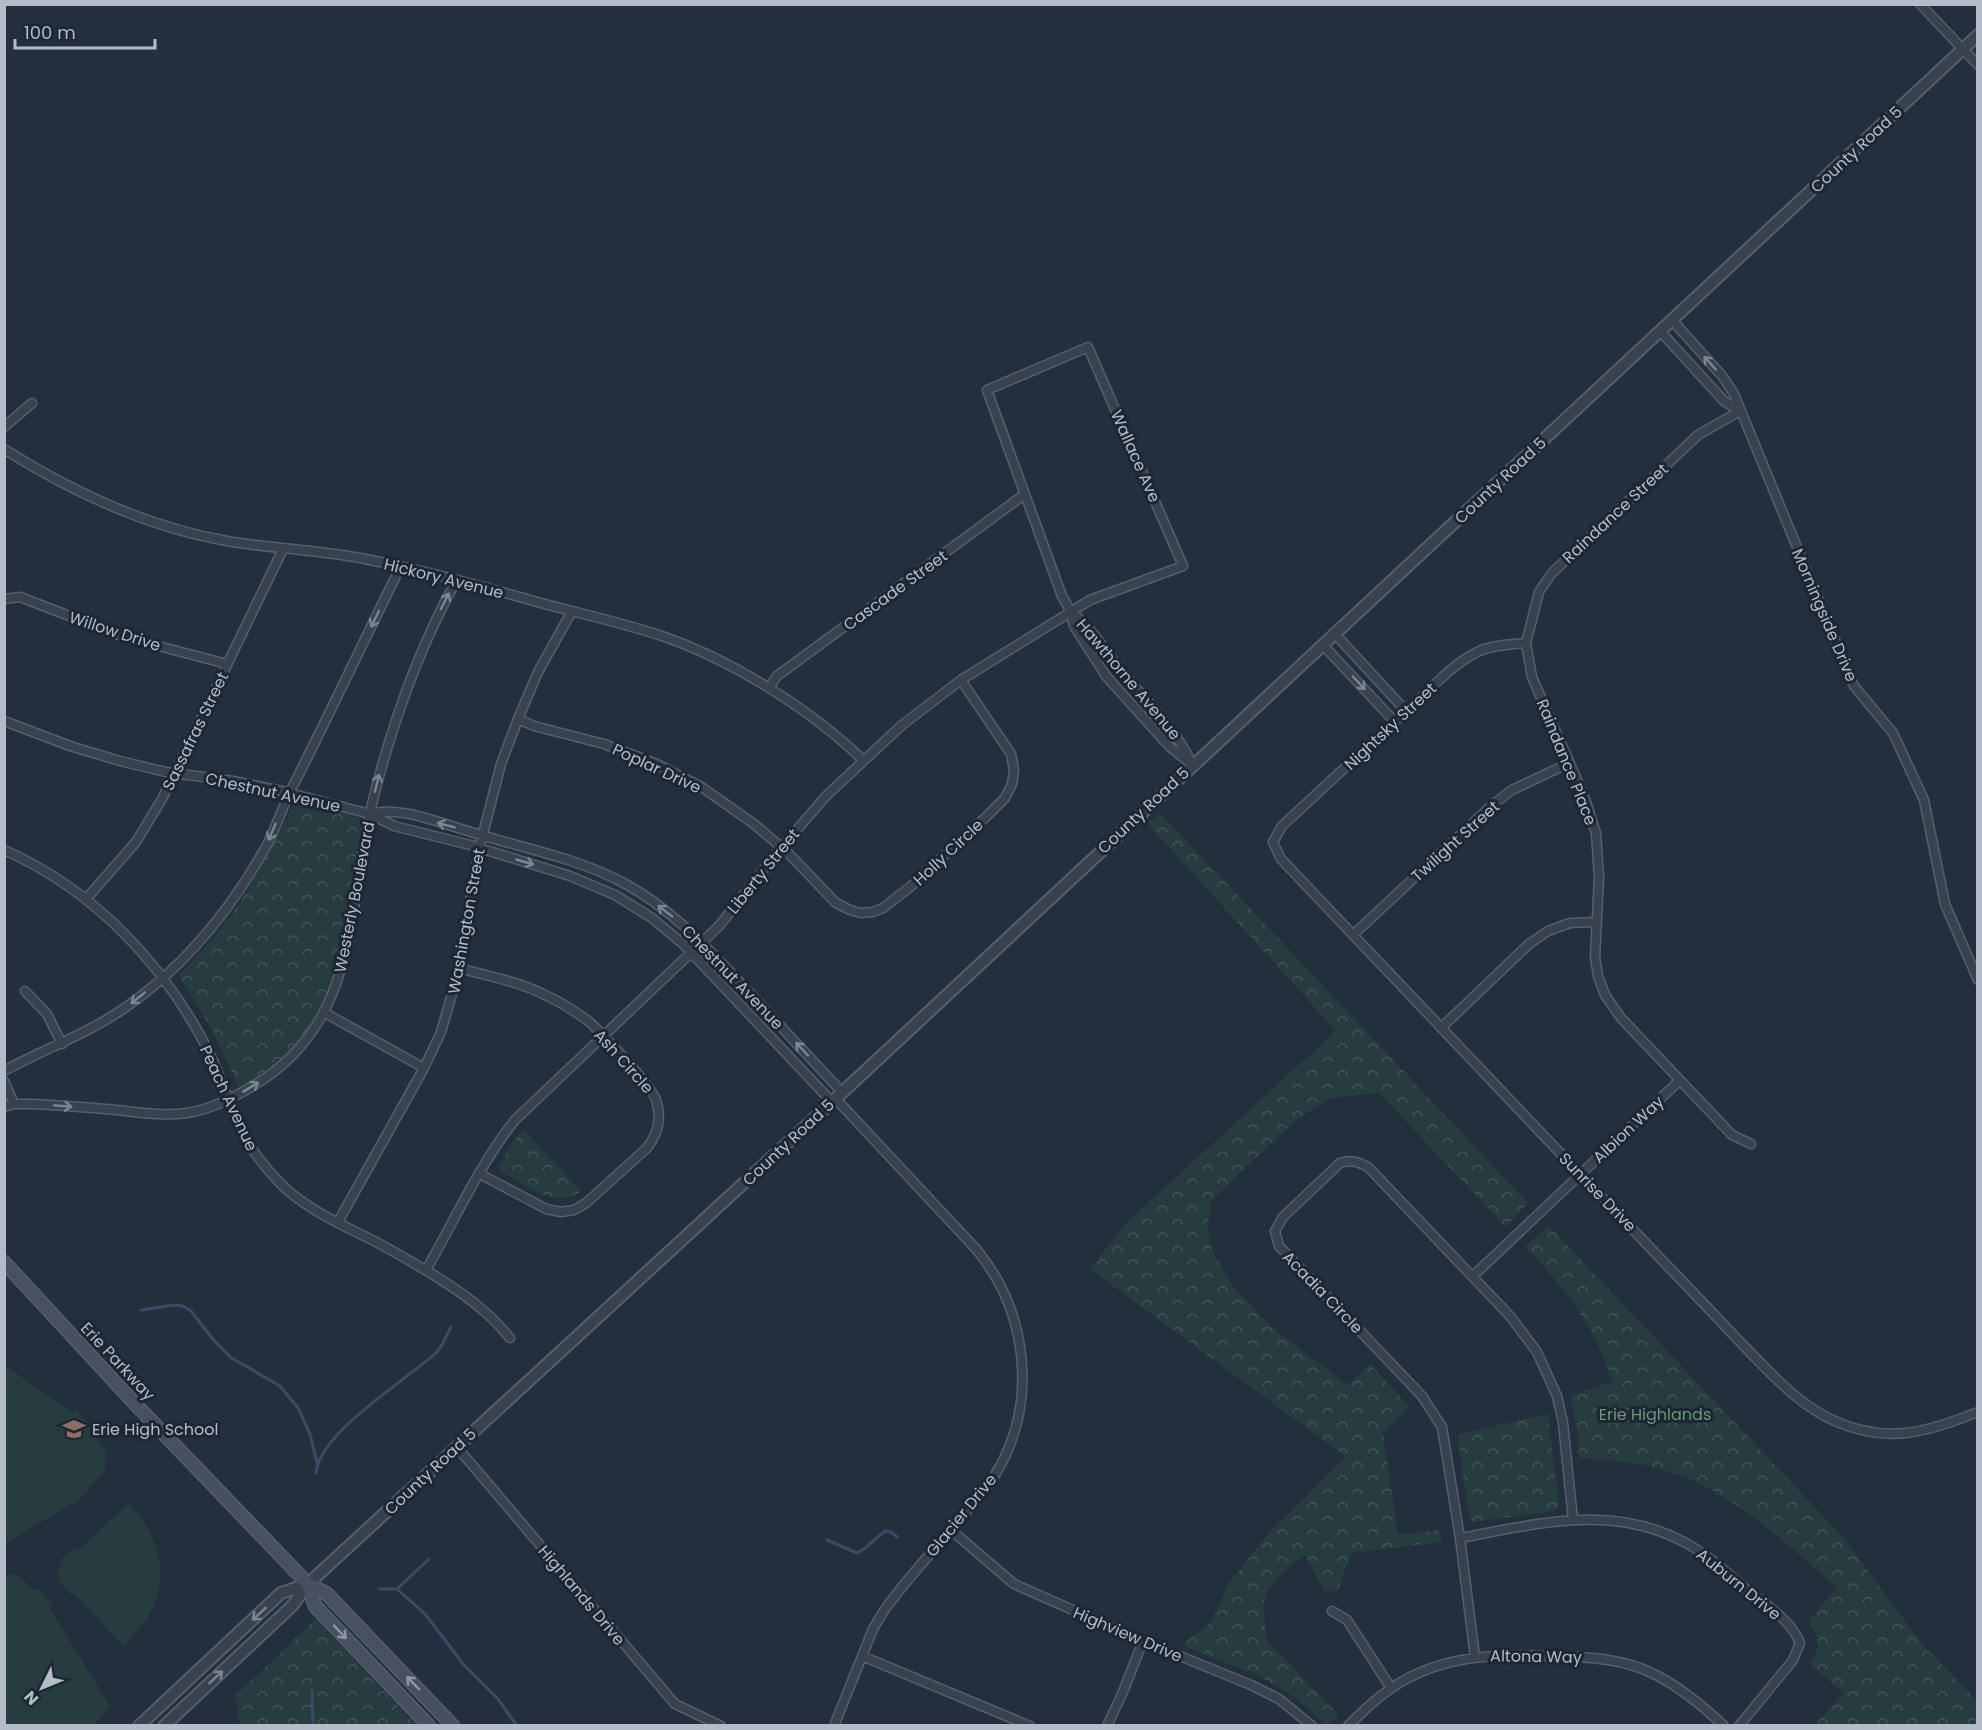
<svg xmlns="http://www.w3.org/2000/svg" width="1982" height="1730" font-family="Poppins,sans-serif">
<defs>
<pattern id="park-crowns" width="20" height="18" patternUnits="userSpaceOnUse" patternTransform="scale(1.5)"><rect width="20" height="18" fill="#263c3f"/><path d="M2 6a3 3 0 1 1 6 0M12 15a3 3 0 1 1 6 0" fill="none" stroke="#435659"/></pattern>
</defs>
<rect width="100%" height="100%" fill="#242f3e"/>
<path fill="url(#park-crowns)" d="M301,802L357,817L362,823C357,852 352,880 348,909C339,961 329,1012 290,1051C275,1066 257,1077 239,1088L213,1032L179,975C232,923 261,872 293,805Z
M1161,814L1528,1203L1506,1227L1379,1093L1330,1098L1296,1120L1211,1201L1208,1224L1212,1251L1233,1286L1271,1327L1348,1385L1370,1364L1409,1406L1383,1433L1398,1535L1440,1530L1442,1542L1351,1553L1338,1591H1324L1305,1555C1294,1562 1269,1583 1265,1597C1262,1607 1266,1630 1267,1641L1339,1715L1326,1725L1296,1698L1261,1677L1182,1645L1209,1624L1230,1582L1272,1529L1346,1457L1090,1269L1128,1221L1336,1031L1147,823Z
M523,1129L581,1191C556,1211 522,1183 500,1171L499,1167L509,1148Z
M1548,1225L1843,1537L1922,1644L1977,1701V1725H1815L1843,1693L1809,1663C1824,1646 1818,1639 1809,1621L1837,1587C1782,1541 1729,1487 1657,1468C1631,1461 1605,1460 1579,1458L1577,1429L1571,1395L1613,1382C1594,1326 1566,1288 1525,1247Z
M1548,1414L1559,1506L1555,1511L1470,1522L1457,1435Z
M316,1619L411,1720L417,1725H239L236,1695Z"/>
<path fill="#263c3f" d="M6,1366L72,1413L76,1410L92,1428L88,1431L106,1449L105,1472L88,1488L89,1490L73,1506L71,1504L5,1544Z
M129,1503C158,1534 173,1578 147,1618C140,1628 131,1637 123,1646L74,1593L71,1595L59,1582L62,1579L58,1574V1568L63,1564L60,1560L74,1548L77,1551Z
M4,1574L19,1575L34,1591L37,1588L53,1605L50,1609L110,1706L95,1725H5Z"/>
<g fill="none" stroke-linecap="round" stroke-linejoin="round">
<path stroke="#394c67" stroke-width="3" d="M141,1310L174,1305L183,1306L191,1311L212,1338L230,1357L280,1386L298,1408L310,1434L317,1463
M316,1473C319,1433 406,1380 436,1353L442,1345L451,1327
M827,1540L857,1553L864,1549L885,1531L891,1532L897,1537
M379,1589H397L425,1614L464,1665L498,1699L517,1726
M397,1589L429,1559
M312,1690L313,1726"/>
<g stroke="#565f6c" stroke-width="11">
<path id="minor" d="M1920,4L1978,65
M1672,320L1723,377L1734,394L1854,686L1893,733L1924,800L1945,904L1978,980
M1660,331L1724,401L1740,411
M1740,411L1698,435L1552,573L1539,592L1526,643L1532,677L1584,796L1596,833L1599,877L1595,957L1598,976L1605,995L1621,1018L1732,1135L1751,1144
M4,427L32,403
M4,449C72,492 147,527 227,541C274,549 323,550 370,560C427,571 485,587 541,603C582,614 623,623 662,636C732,660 810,709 863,760
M4,599L20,597L124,637L227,664
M1071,612C1091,627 1104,649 1120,669C1144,699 1175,727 1191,762
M1334,633L1406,711
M1526,643C1488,646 1478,647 1448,672L1282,826L1273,842L1281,859C1406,991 1532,1123 1658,1256C1685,1284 1712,1312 1739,1341C1769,1371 1797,1405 1837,1422C1888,1444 1928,1432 1978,1412
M1322,644L1395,722
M769,688L777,676L1025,494
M518,719L534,726L604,744L657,764L703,788L754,824L789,854L836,903L850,910L861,913L873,912L883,908L910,887L987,816L1005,798L1012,784L1014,770L1011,754L961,680
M4,721L70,746L120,761L166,772L233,781L282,791L370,814L394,826L470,845L570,876L615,895L652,918L683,944L832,1102
M370,814C398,805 443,824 471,832C522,848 574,857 622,882C673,909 710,951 749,992C780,1026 811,1059 842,1092
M4,850C95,890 166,966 210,1054C224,1084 233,1117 250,1145C257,1158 268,1170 278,1181C304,1209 345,1226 378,1243C412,1262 456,1286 485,1312C494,1319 502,1329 510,1338
M86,899L136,842L162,799L283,549
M1353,935L1491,806L1512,790L1569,763
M459,968C487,976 517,981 543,994C559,1001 573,1010 587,1020C600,1031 652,1086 656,1100C662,1118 658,1134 647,1148L586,1203L574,1210L561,1212L546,1209L480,1174
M25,991L47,1014L62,1044
M325,1013L424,1068
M1441,1028L1529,944L1548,931L1570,923L1596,922
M4,1071C46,1048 90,1033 129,1005C188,963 232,908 267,845C277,825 284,803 295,782C331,711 365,638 401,566
M4,1081L14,1104
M4,1107L14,1104H33C57,1105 81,1107 105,1109C133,1111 159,1117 187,1113C212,1109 232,1098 253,1086C362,1021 346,907 373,800C392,724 418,650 456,581
M338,1222L424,1068L441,1032L458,973L479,849L501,764L518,719L538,672L572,611
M426,1270C455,1220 479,1165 515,1120L719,926L776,854L826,796L902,725L961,680L1090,600L1183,566L1088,347L987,390L1062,596L1071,612L1074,626L1106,676L1169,746L1192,765
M1473,1276L1679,1081
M456,1446L675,1704L721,1726
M951,1530L1014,1584L1143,1641L1251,1685L1279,1699L1312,1726
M1460,1538C1537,1524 1611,1503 1684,1542C1707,1554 1726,1572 1746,1589C1765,1604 1791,1620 1800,1643L1793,1660L1739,1726
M1332,1611L1347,1620L1391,1688
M862,1656L1030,1726
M1475,1657L1460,1538L1442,1427L1422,1396L1279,1246L1275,1231L1283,1217L1340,1163C1351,1159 1358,1162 1368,1167L1510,1316L1537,1352L1557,1396L1563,1423L1573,1520
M834,1726L873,1629L885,1609C905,1582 927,1557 949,1532C965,1513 982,1496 995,1475C1039,1403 1028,1312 976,1249L835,1098
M1107,1726L1123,1692L1143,1641
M1348,1726C1359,1715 1370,1704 1382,1695C1434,1654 1493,1654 1556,1656C1590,1657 1624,1659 1654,1674C1680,1687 1703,1706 1724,1726"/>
</g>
<g stroke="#565f6c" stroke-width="14">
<path id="tertiary" d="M139,1726L281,1593L307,1584
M164,1726L292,1606L308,1584L322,1571L832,1102L1978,35"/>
</g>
<g stroke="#565f6c" stroke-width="15">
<path id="secondary" d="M4,1262L138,1407L308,1584L327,1594L453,1726
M308,1584L315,1606L429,1726"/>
</g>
<use href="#minor" stroke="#38414e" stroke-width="8"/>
<use href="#tertiary" stroke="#38414e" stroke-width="10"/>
<use href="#secondary" stroke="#465061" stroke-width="12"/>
</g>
<defs><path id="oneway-shaft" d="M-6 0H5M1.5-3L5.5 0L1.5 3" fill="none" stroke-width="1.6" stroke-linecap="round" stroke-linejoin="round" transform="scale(1.5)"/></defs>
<g stroke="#7c8592">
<use href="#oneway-shaft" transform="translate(1710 363) rotate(-132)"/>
<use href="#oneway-shaft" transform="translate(445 601) rotate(-63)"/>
<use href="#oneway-shaft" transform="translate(375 619) rotate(116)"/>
<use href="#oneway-shaft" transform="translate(1359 683) rotate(47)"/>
<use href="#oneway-shaft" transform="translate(377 783) rotate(-76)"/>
<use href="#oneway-shaft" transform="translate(446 825) rotate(-165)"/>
<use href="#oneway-shaft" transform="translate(272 832) rotate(113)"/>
<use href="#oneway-shaft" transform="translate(525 862) rotate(16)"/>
<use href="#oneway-shaft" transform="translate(665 911) rotate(-143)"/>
<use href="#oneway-shaft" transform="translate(138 998) rotate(141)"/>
<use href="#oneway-shaft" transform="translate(802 1049) rotate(-133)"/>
<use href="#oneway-shaft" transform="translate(251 1087) rotate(-31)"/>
<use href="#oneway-shaft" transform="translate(63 1106) rotate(4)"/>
<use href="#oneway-shaft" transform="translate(259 1614) rotate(137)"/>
<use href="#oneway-shaft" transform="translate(216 1677) rotate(-43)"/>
</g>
<g stroke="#8e96a5">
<use href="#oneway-shaft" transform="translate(340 1632) rotate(47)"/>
<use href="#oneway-shaft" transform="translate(413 1683) rotate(-134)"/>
</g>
<defs>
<g id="school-bare" transform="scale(1.8)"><path d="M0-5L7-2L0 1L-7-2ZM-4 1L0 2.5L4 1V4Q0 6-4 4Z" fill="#8d6e63" stroke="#1d2633" stroke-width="2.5" paint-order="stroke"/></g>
</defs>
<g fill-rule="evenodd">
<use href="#school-bare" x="74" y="1429"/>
</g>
<g text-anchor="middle" stroke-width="6" stroke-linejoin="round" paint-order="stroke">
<g font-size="16" fill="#b4bcc9" stroke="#1d2633">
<text transform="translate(1856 149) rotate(-43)" y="6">County Road 5</text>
<text transform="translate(1136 456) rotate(66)" y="6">Wallace Ave</text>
<text transform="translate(1500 480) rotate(-43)" y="6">County Road 5</text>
<text transform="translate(1615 513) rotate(-43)" y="6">Raindance Street</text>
<text transform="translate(444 578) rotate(14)" y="6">Hickory Avenue</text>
<text transform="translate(895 590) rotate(-36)" y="6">Cascade Street</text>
<text transform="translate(1825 615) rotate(67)" y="6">Morningside Drive</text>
<text transform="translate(115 631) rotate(18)" y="6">Willow Drive</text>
<text transform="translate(1129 679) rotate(50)" y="6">Hawthorne Avenue</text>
<text transform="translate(1390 726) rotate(-43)" y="6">Nightsky Street</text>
<text transform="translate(195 731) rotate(-64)" y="6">Sassafras Street</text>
<text transform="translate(1567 762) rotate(68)" y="6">Raindance Place</text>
<text transform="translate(657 768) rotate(25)" y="6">Poplar Drive</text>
<text transform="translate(273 792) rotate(12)" y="6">Chestnut Avenue</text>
<text transform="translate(1143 810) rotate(-43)" y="6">County Road 5</text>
<text transform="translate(1455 841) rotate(-42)" y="6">Twilight Street</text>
<text transform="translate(948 852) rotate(-43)" y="6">Holly Circle</text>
<text transform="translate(763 871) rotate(-51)" y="6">Liberty Street</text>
<text transform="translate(354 897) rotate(-79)" y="6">Westerly Boulevard</text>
<text transform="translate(466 921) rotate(-80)" y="6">Washington Street</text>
<text transform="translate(733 977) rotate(46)" y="6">Chestnut Avenue</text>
<text transform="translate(624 1061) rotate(48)" y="6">Ash Circle</text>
<text transform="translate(229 1098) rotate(65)" y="6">Peach Avenue</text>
<text transform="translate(1628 1129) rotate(-43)" y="6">Albion Way</text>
<text transform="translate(788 1142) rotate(-43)" y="6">County Road 5</text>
<text transform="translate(1598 1192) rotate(46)" y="6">Sunrise Drive</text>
<text transform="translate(1323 1292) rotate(46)" y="6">Acadia Circle</text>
<text transform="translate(118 1361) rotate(47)" y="6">Erie Parkway</text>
<text transform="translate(430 1471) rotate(-43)" y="6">County Road 5</text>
<text transform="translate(961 1515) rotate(-51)" y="6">Glacier Drive</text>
<text transform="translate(1739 1584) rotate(39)" y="6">Auburn Drive</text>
<text transform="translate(582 1595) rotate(50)" y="6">Highlands Drive</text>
<text transform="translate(1128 1634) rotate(23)" y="6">Highview Drive</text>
<text transform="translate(1536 1656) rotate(1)" y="6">Altona Way</text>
</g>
<g font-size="16" fill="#6b9a76" stroke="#1d2633">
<text x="1655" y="1420">Erie Highlands</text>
</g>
<g font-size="16" fill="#b4bcc9" stroke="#1d2633" text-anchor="start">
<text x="92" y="1435">Erie High School</text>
</g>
</g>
<rect width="1982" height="1730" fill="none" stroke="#b4bcc9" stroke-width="12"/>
<g transform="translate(42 1688) rotate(227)" stroke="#1d2633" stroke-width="4.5" paint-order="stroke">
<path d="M0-4.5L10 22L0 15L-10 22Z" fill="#b4bcc9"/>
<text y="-9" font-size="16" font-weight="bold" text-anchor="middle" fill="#b4bcc9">N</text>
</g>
<path d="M15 39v9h140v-9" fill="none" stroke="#b4bcc9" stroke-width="3"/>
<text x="24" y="39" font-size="18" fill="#b4bcc9" stroke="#1d2633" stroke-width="4.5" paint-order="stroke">100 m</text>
</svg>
